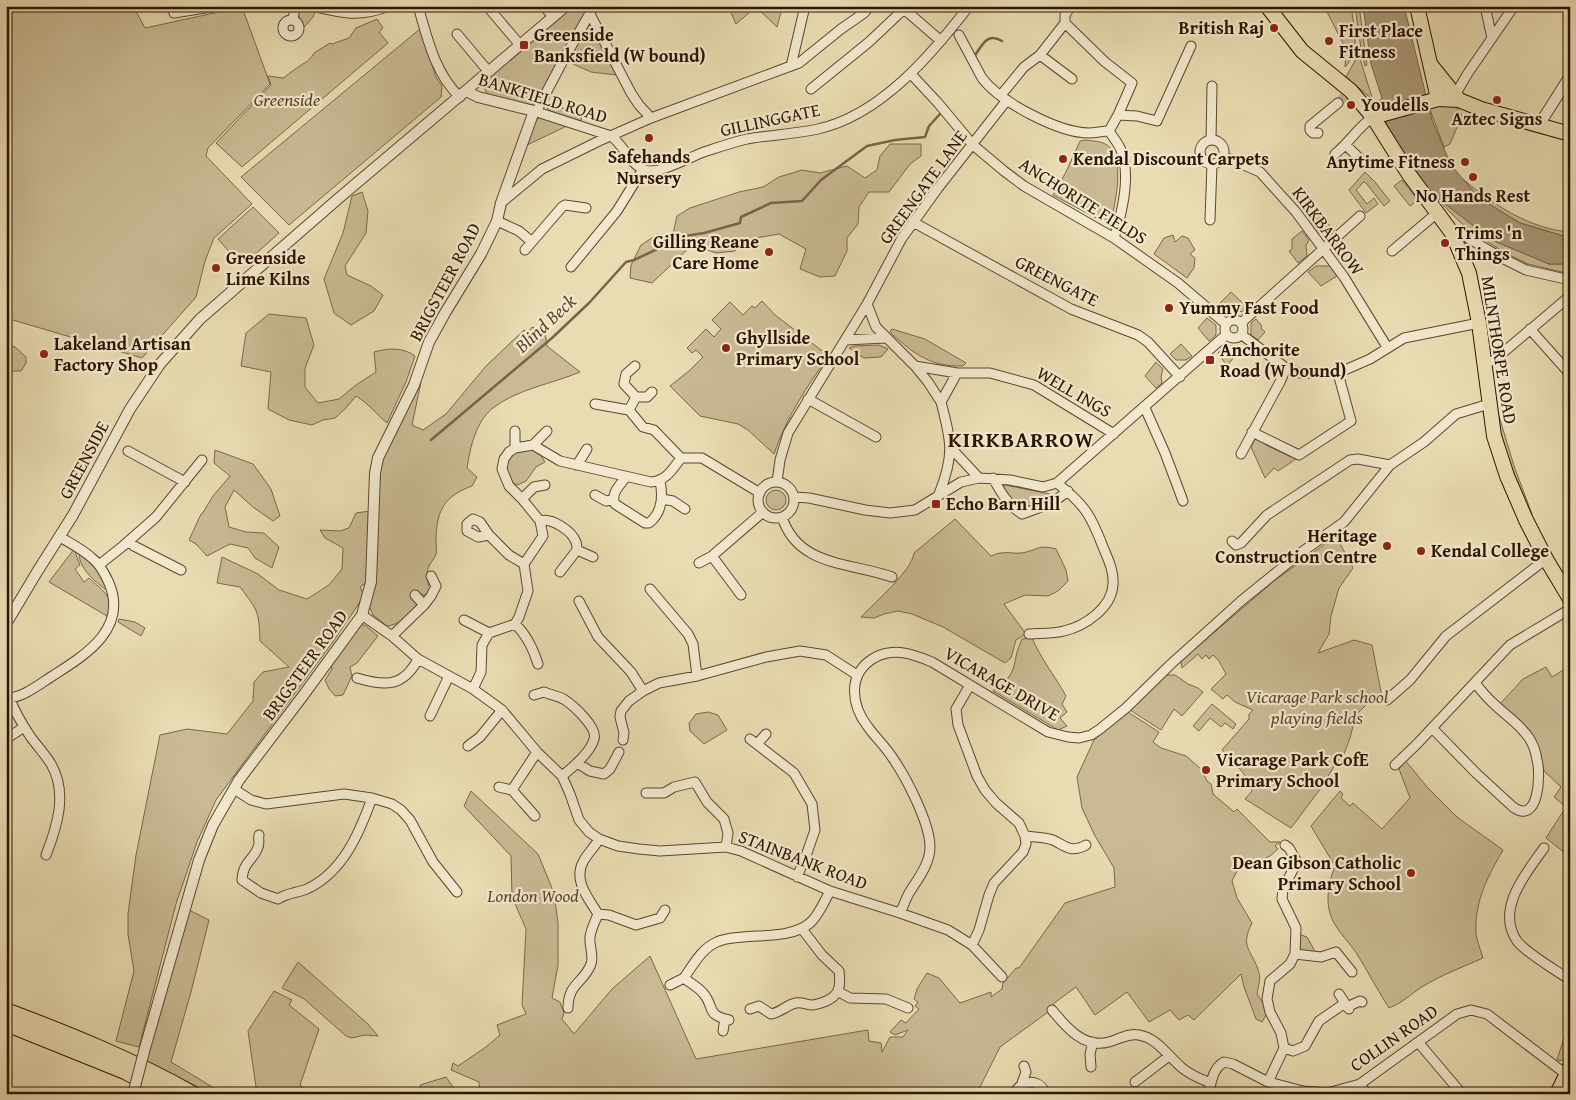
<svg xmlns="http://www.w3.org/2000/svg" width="1576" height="1100" font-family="'Gentium Book Plus',serif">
<rect width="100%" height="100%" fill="#e9dcb2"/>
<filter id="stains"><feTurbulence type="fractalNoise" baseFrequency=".004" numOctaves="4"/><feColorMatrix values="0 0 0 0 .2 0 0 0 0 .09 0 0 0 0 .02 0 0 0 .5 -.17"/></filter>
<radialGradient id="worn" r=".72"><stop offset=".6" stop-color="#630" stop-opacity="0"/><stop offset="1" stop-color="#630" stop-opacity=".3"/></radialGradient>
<path fill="#c9ba94" stroke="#7b664b" d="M6,6H133L145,28L242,7L270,84L208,148L206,156L252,204L214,238L205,261L196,297L142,358L6,318Z
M574,6H591C582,22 542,100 531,105L489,96C484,90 483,85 488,78Z
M728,6H782V8L779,7V10L781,12L777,27L756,7L736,24Z
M1324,6H1351C1354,28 1361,50 1345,67L1346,49Z
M1355,6H1359L1367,65L1365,66L1361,49Z
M306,9L315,12L313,17L304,27L301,22L298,14L300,10Z
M377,19L383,28L379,32L388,43L242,167L216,143L271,85L268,76L283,78C287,76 290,72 294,70C301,64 310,62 314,53L330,43L332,44L349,38L356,28Z
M588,21L616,75L591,72L566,61Z
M420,29L436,77L442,86L441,97L289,225L241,177Z
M1358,55L1359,56L1373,100L1346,77Z
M548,103L582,115L581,121L550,111L547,108Z
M1449,105L1456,107L1462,115L1450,144L1444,147L1429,107L1434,106Z
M540,117L569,125L525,146L536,120Z
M1085,140C1092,141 1101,141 1107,145C1125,157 1116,199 1112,217L1102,221L1053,195L1066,172L1080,141Z
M890,144H921V156L910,164L889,192H869L859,207L858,224L847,238V251L835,276L820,277L800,269L806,249L779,234L744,240L735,251L716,253L692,245L652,283L630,278L631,265L641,245L658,234L672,238L677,216L690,208L739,192L763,187L779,177L802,170L820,173L847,166L865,178L877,170L880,156Z
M1365,172L1375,182L1390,201L1384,206L1366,183L1364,182L1356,190L1367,204L1374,198L1378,204L1366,213L1349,190Z
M1402,180L1418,200L1410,206L1394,186Z
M1464,180C1494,205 1530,229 1570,232V238L1520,223L1479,198Z
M362,192L368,211L366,233L345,266L347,275L371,286L383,295L374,311L351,325L334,313L324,279L343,233L352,196Z
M1431,193L1492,240L1549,264H1570V274L1528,264L1503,252L1461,223Z
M253,207L279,233L242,266L218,239Z
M1321,216L1335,231L1332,233L1327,232L1317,233L1310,225Z
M1302,231L1309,240L1306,245L1307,256L1298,263L1289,251L1292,249V239Z
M1173,235L1175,242L1182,236L1188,238L1195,250L1190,254L1195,258L1194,268L1187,278L1154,254L1164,238Z
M1316,266H1330L1337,276L1321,286L1308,272Z
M1231,292L1247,307L1242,312L1235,310L1227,312L1218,305Z
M762,301L775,315L829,356C807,386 786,418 774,454L748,430L738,424L700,416L670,386L689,371L703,357L696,350L692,353L687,348L706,329L714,337L721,329L712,320L730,302L743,315L752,306L755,308Z
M269,314L306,318L314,345L305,368V387L318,403L339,399L356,385L376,372L374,352C389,348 403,347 415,356L406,382L387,423C376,414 368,403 356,396L345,409L335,418L323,420L312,425L289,420L268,409L271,372L241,366L246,333Z
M1207,318L1216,325V335L1209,341L1198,328Z
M1256,319L1262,326L1261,328L1265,332L1258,340L1251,335V323Z
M532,327L545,331L547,346L580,372C552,384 517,389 493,408C476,421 470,448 467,468L477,477L472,486C445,496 437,509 436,538C436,543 437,549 436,554C435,557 432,561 430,564C425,573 427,580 430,590L427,595H423L417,591L413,595L417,603C414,614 399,625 387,626L373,615L369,605L375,582L380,474L383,459L421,382L412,425L423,430L446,414L486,366L524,330L528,333Z
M892,329L925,339L966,363L963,366C931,367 914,354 892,334L890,331Z
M1181,344L1192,356L1186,360H1176L1170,354Z
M6,345L15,347L26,357V363L21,371H12L6,366Z
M879,345L888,349L881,357L864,358L849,348L854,346Z
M1226,346H1240L1241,348L1227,366L1218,353Z
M1156,362L1163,369L1161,377L1162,383L1156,388L1145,376Z
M1492,393L1514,466L1532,514L1528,510L1503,449Z
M1256,437L1267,442L1266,445L1291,457L1294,454L1299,457L1278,471L1274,468L1265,478L1251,447Z
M529,448L541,456L545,462L536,467L526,481L517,485C512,483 512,481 509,476C502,461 515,450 529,448Z
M215,450L253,464L271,489L280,516L273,521L253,507L234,490L225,507L229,527L246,532L264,533L279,547L272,568L255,558L248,548L230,544L207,556L196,544L189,540L201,514H202L213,496L230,476L214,463Z
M1000,484L1050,494V499L1024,509L1017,506Z
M766 500a10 10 0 1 1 20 0a10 10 0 1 1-20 0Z
M370,511L368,581L360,587L364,596L333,642L216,800L197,842L176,904L139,1047L116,1041L134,971L128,934V914L136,855L160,735L187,729L227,734L253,701L254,682L263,672L289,667L260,641C259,611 258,611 240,587L217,583L222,557L258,574L279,590L307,599L329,585L342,569L343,548L325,538L320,530L340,531L349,528L356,513Z
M955,519L991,556C1004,550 1010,554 1022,553C1039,550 1037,544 1056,549L1066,570L1068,581L1058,591L1048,596L1025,595L1004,604L1026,634L1016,640L1011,658L1005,663L943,627L912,614L898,611L884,614L874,618L861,617C874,603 912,571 914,553Z
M1336,536L1353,568L1339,588L1331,616L1329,634L1318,653L1354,640L1372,645L1382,697L1369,702L1356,715L1350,738L1344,754L1336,763L1321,788L1291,828L1245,799L1252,791C1252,779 1231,760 1222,750L1249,719V714L1253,710L1235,702L1227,695L1223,699L1211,689L1226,674L1219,661L1213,655L1209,659L1206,655L1202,659L1198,654L1182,668L1181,661L1274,581Z
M74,549L80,565L75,569L84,582L89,578C102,591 115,595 107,616L49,582Z
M79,553L99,571L107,588L105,589C94,581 79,568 79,553Z
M119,619L135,622L145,628L141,636L118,622Z
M357,625H365L378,636L357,663L350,667L352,676L343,695L335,696L329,689L325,680L332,669L329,663Z
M1032,638C1041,659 1055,676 1066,696L1062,704L1067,712L1060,718L1067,726L1058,730L993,691C1021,672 1010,664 1022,639Z
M1570,666V857L1546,838L1566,807L1554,797L1561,787L1544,771L1541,758L1533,738L1524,724L1500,704L1523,679L1546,667L1552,677Z
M1167,675H1175L1188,684L1198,688L1203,692L1182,716L1174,709L1161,730L1130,710Z
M1212,704L1236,724L1233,729L1225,723L1221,727L1210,718L1199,731L1193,726Z
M708,712L718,715L727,730L704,744L690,731L689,723L696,714Z
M1128,712L1159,732L1153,742L1161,748L1186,756L1202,770L1207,781L1211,784L1213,794L1234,812L1237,809L1270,842H1280L1275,846L1278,849L1270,856L1237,871L1232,881L1237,898L1252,923C1239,949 1253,950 1259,973C1261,979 1258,987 1257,994L1263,1003L1266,1015L1262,1022L1256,1019L1244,987L1241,974L1194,1020L1188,1015L1179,1020L1170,1010L1149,1022L1127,992L1095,1015L1076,987L1053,1004L1055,1007L1000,1047L980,1087L978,1094H480L479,1082L451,1070L453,1063L458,1066L486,1047L500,1035L497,1025L526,1014L522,1005L526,929L512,897L511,856L464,806L471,791L538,854L554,893L558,923V965L552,998L560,1002L564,1013L562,1019L574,1034L612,989L650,956L696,1059L868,1030L869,1041L881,1043L882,1052L890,1037H903L908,1030L895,1035L890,1032L901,1020L906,1023L919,1009L915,1006L918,1002L914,999L917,989L927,973L939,978L960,1003L991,992V997L1002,989L1003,983L1016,968H1019L1065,903L1115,887L1114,868L1094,834L1082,808L1077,777L1094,740Z
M1404,759L1428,788L1457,817L1503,850C1488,876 1475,900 1476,931C1476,940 1481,950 1483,958C1463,967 1441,975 1422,987C1409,995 1404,1002 1389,1008C1378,991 1368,972 1357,954C1350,943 1340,934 1334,923C1324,905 1328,884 1335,866L1311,826L1340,791L1343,794L1341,798L1350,806L1353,803L1382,829L1410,798L1399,769Z
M189,910L209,920L191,992L171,1062L224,1094H203L145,1064Z
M1301,935L1307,937L1316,953L1305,952L1300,949L1299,945Z
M298,962L368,1024L378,1036L365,1035L352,1038L346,1036L303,998L282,988Z
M274,991L292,1000L289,1005L319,1029L300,1085L310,1094H257L248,1031Z
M1570,1019V1053C1568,1058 1562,1062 1557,1060Z
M446,1077L458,1094H417L416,1091L421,1090L420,1085Z"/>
<path fill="#a99876" stroke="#776348" d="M1363,6H1404L1432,120L1451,165L1479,198L1520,223L1570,238V264H1549L1492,240L1431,193L1394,139L1386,123L1379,101L1382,98L1371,64Z"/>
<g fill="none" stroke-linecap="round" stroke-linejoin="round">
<path stroke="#776348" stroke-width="2.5" d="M974,57C982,45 987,32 1002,41
M685,236L704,233L740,223L741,217L771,203L802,201L821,180L867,146L895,140L925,137L929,126L940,114
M431,440L552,338L589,303L626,262L634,260L683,237"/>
<path stroke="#c3b48f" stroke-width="9" stroke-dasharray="9 4.5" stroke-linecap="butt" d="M1338,103L1345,96"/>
<g stroke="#5c452e" stroke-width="11">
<path id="minor" d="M172,6L174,13L217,6
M312,6C341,13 359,18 389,6
M418,6C427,37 435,74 460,97
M487,6L520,45
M544,6L553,17
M1485,6L1492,38
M590,14L631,93L639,105L651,118
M283 28a8 8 0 1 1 16 0a8 8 0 1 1-16 0Z
M293,20L295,6
M457,34L488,71
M959,35L982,78C1000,102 1059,133 1089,133C1096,133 1102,131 1109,131L1118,115L1132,83L1105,62L1065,23
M1040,55L1072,79
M791,66L805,6
M911,74L938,103L973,145L1004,171L1024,186L1114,238L1178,283L1226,324
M811,89L869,42L904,9L941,41
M1001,95L1024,67L1040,55L1065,23V15L1071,6
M1455,95L1468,73L1512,9
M534,111L611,136C624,145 629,164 645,170C661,175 694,154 710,150C722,146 734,142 747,139C770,135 795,134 818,129C881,115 932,54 969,6
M536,112L565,57L594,6
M1118,115L1137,116L1157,121L1191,46
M1109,131C1113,137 1118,143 1121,150C1131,175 1122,213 1114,238
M1318,133H1313L1310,130V126L1338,103
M1211,140L1212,86
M1200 152a12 12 0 1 1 24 0a12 12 0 1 1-24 0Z
M1346,145L1362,161
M1335,154C1349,143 1358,127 1373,117
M1223,156L1260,172L1296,212L1344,277L1387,347
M501,203L542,169L599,141L651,118L799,63L841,29L864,13L870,6
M1210,220L1212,164
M497,221L519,231L532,242
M913,222L1071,309L1138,335L1148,342L1180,377
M1452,233L1463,235L1500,257L1526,270L1570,280
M525,250L562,207L565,205L586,208
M1392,251L1437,213
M571,267L617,211L643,169
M867,304L876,327L915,366L928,382L941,402L957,373
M1225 329a9 9 0 1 1 18 0a9 9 0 1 1-18 0Z
M1241,323L1360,216
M1530,329L1570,374
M1242,335L1286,368L1300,373H1338L1370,359L1404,338L1479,323
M845,340L885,338
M1493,361L1570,296
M635,366L626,374L624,384L636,397
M915,366L957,373H990L1034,385L1114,434
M808,399L876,437
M595,404L629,410L643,427L654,430L681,458H702L760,493
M1145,408L1165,453L1183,501
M629,410L636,397H647L652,392
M515,431V448
M1252,432L1299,455L1351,421L1338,373
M533,445L547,431
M951,448L979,478
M128,451L185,482
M1241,454L1280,382L1286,368
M577,465L587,449
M626,477C620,485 610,494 615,504L645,523H649C662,513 663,496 660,481
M993,478C1001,493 1008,505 1022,514L1052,503L1068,491
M777,482L780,460L788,433L867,304L902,238L938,188L1007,100
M758 500a18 18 0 1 1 36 0a18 18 0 1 1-36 0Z
M939,494C955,454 951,441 941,402
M595,495L606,501L613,500
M794,497L809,498L865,510L890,513L915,510L961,482L979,478L1010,480L1043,487L1057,483L1226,335
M522,499L534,487L545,485
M662,499L673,501L685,509
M782,517C798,567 850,562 892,577
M540,521C551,517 572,531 576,542C577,545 577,547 577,550L560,572
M489,535L480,522L473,519L467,524V531L478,537L489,535L509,555L524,564
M129,541L134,546L181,570
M1232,541L1236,545L1241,543L1267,515L1350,460L1358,459L1390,465
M577,550L593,557
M712,556L741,595
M699,563L712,556L763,512
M99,565L123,546L156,517L202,460
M650,589L688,634L693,644L697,676
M415,595L424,605
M579,601L598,637L631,672L643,691
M362,615L392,636L418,659L473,689L502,710L537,752L562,776L570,794L579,820L589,832L599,839L618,846L639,849L660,851L726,847L741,851L830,891L900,913L948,930L972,945L1002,977
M464,620L489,633
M515,624C527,635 533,648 538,664
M1029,634C1040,633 1053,634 1064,631C1085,626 1112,608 1113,584C1114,571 1108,559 1103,547C1091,515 1084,504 1057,483
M392,636L424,605L431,596L436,586L431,576
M357,678C384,686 403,688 418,659
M970,685L956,709L958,725L977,776L985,790L996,803L1019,823L1025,836L1026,844L1023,852L994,883L989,895L979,930L972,945
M473,689L481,672L482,645L489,633L515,624L519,617L528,591L524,564L543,536L540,521L522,499L509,486L502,469L504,459L509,452L515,448L533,445L560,461L651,482C667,480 672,470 681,458
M534,695L544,692C551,695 559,696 565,700C574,706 598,728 594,739C591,752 572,768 562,776
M6,698C22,699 41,683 54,675C87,654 128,628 109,583C105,574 100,564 92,558C82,549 70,543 60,537
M10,699C15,712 22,724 30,736C37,746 45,754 51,764C68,793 57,827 46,855
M1387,700L1410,680L1446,636L1546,559
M430,716L449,676
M1432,728L1476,773L1513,807C1539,826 1541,774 1537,760C1536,753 1533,744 1529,738C1520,724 1505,715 1493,703C1486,697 1481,690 1475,683
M6,739L24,727
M750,739L794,773L812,804L815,830L807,853L797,877
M623,740L624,733L620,717L621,711L629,701L643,691L659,683L697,676L766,657L800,651L826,655L857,675
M757,744L766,734
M468,746L480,737L502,710
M577,763L590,771L604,774L610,769L619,752
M1395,765L1416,745L1510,645L1570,609
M499,787L512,790L535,816
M234,789L251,800L266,804L344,794L372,798L392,804L401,810L410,820L433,862L457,892
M512,790L537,752
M646,793H664L674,787L695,782L707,802L724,819L728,833L726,847
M259,835C258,838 260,844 258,847C254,860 243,861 242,880L261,893L278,899C287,893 297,893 307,889C343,872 359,834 372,798
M1025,836C1034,837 1045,837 1053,840C1067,847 1071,853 1086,845
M1544,848C1527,872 1495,909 1517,941C1527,954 1556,970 1570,980
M900,913C903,907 905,901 908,895C916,881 930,865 930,847C930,823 906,777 892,757C885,746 875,737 868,727C851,705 847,674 874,658C894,647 913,654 932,662L1048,732L1068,737L1079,738L1091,735L1100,729L1126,708L1171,664L1241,601L1299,554L1344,522L1390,465L1424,442L1456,414L1489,404
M598,914L609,915L636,925L660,918L665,910
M1295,954L1321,957L1336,952L1352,972
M670,985L684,978
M839,992L850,998L886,999L908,1008
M1339,994L1349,1009
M1347,1007L1360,1001L1362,1002
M568,1008C568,983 584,983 591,964C594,955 589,946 590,937C591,929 595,922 598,914C589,899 573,881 583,862C587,854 594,848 599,839
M750,1009L759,1006L771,1014C782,1012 786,1005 796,1003C802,1002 807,1005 812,1005C816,1005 820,1003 824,1002C840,996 841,986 839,971L822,955L802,929
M1052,1010C1066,1027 1084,1049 1109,1042C1119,1039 1129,1033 1139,1035C1157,1038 1168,1056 1181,1067C1190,1075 1200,1079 1211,1083
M729,1020C705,1015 715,1006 703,993C698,987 690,983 684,978C693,965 702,948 717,942C725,938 735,938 743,937C763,935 794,937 810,923C819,915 824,902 830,891
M723,1031L725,1019
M1418,1042L1462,1094
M1284,1048L1293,1051L1305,1046L1319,1021L1345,1003
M1091,1067L1090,1054L1093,1042
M1135,1082L1169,1056
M1268,1082L1284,1048L1281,1033L1270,1012L1267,999L1270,981L1290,964L1295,954L1296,928L1282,899L1283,889L1297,862L1289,848L1285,845
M1022,1083L1026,1072L1024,1066
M1360,1084L1367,1094
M1014,1094C1022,1079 1039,1078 1046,1094
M1208,1094C1212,1082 1212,1069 1224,1062L1233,1064L1268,1082L1303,1091L1327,1093L1360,1084L1457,1014L1471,1010L1487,1014L1567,1075"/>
</g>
<g stroke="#5c452e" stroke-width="12">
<path id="tertiary" d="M1539,125L1570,76
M6,624L37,572L73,515L130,409L160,364L200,319L339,198L566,6
M145,1048L199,860L213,825L239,780L302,697L362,615L371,582L375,473L378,458L414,385L429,342L445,313L481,254L497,221L501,203L534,111L478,97L466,91"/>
</g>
<g stroke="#2d1302" stroke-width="16">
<path id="primary" d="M1431,65L1459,100
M1438,99L1459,100L1481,109L1570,134"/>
</g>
<g stroke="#2d1302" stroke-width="16">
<path id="trunk" d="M1267,6L1302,51L1351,91L1373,117L1408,173L1452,233L1469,273L1479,323L1494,436L1507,476L1526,520L1546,559L1570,599
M1373,117L1438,99L1417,6
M6,1010C70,1034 134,1060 194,1094
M6,1024L125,1072L166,1094
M1557,1094L1570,1067"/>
</g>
<use href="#minor" stroke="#f1e8cd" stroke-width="9"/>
<use href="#tertiary" stroke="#f1e8cd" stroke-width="10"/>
<use href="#primary" stroke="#e9dcb2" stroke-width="14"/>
<use href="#trunk" stroke="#e9dcb2" stroke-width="14"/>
<g stroke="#5c452e" stroke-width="12" stroke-linecap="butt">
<path id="tertiary-bridge" d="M133,1094L145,1048"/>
</g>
<use href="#tertiary-bridge" stroke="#f1e8cd" stroke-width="10"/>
</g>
<g fill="#8f2418" stroke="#f1e8cd" stroke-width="2">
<circle cx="1274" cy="28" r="5"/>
<circle cx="1329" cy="41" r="5"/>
<rect x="519" y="40" width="10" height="10" rx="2.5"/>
<circle cx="1497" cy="100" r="5"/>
<circle cx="1351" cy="105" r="5"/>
<circle cx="649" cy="138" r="5"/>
<circle cx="1063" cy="159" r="5"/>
<circle cx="1465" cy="162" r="5"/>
<circle cx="1473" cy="177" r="5"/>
<circle cx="1445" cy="243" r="5"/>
<circle cx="769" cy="252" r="5"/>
<circle cx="216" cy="268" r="5"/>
<circle cx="1169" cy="308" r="5"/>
<circle cx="726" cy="348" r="5"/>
<circle cx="44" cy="354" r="5"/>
<rect x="1205" y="355" width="10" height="10" rx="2.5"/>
<rect x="931" y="499" width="10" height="10" rx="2.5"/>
<circle cx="1387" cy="546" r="5"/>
<circle cx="1421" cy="551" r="5"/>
<circle cx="1206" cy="770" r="5"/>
<circle cx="1411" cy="873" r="5"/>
</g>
<g text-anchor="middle" stroke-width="4.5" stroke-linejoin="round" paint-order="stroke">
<g font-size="18" font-weight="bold" fill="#2d1302" stroke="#f1e8cd" text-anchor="start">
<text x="1264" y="34" text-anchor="end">British Raj</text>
<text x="1339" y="37">First Place<tspan x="1339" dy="21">Fitness</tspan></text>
<text x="534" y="41">Greenside<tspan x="534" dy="21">Banksfield (W bound)</tspan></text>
<text x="1361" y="111">Youdells</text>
<text x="1497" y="125" text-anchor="middle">Aztec Signs</text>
<text x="649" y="163" text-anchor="middle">Safehands<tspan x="649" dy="21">Nursery</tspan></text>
<text x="1073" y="165">Kendal Discount Carpets</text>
<text x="1455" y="168" text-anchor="end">Anytime Fitness</text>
<text x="1473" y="202" text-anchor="middle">No Hands Rest</text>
<text x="1455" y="239">Trims 'n<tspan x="1455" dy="21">Things</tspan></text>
<text x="759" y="248" text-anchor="end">Gilling Reane<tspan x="759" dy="21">Care Home</tspan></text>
<text x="226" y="264">Greenside<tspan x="226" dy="21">Lime Kilns</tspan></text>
<text x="1179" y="314">Yummy Fast Food</text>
<text x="736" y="344">Ghyllside<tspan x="736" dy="21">Primary School</tspan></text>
<text x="54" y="350">Lakeland Artisan<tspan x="54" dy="21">Factory Shop</tspan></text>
<text x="1220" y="356">Anchorite<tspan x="1220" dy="21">Road (W bound)</tspan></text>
<text x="946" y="510">Echo Barn Hill</text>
<text x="1377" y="542" text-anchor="end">Heritage<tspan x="1377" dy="21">Construction Centre</tspan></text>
<text x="1431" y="557">Kendal College</text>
<text x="1216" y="766">Vicarage Park CofE<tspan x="1216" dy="21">Primary School</tspan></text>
<text x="1401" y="869" text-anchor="end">Dean Gibson Catholic<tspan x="1401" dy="21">Primary School</tspan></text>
</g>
<g font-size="18" fill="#2d1302" stroke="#f1e8cd">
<text transform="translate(543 98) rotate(17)" y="6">BANKFIELD ROAD</text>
<text transform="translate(770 120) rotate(-12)" y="6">GILLINGGATE</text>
<text transform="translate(923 187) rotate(-54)" y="6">GREENGATE LANE</text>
<text transform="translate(1083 201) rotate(32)" y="6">ANCHORITE FIELDS</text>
<text transform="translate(1328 231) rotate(53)" y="6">KIRKBARROW</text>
<text transform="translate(1057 281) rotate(27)" y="6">GREENGATE</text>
<text transform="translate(445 282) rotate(-62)" y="6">BRIGSTEER ROAD</text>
<text transform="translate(1499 350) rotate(81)" y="6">MILNTHORPE ROAD</text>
<text transform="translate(1074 392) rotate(30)" y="6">WELL INGS</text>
<text transform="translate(84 460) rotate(-62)" y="6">GREENSIDE</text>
<text transform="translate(305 665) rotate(-54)" y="6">BRIGSTEER ROAD</text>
<text transform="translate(1002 684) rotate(30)" y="6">VICARAGE DRIVE</text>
<text transform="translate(803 860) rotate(21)" y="6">STAINBANK ROAD</text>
<text transform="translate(1394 1038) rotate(-35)" y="6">COLLIN ROAD</text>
</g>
<g font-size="18" font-style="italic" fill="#5c452e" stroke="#f1e8cd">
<text x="287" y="106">Greenside</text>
<text x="1317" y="703">Vicarage Park school<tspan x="1317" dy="21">playing fields</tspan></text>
<text x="533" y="902">London Wood</text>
</g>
<g font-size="19" font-style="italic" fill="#5f4830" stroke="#f1e8cd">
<text transform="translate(545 323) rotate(-43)" y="7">Blind Beck</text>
</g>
<g font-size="22" font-weight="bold" letter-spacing="1" fill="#2d1302" stroke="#f1e8cd">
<text x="1021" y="447">KIRKBARROW</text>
</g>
</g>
<rect width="1576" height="1100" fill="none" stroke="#e9dcb2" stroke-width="25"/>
<rect x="8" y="8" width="1561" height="1085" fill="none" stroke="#2d1302" stroke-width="2.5"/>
<rect x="12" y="12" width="1551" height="1075" fill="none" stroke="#2d1302"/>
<rect width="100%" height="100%" filter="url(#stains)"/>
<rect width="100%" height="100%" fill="url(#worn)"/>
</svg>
